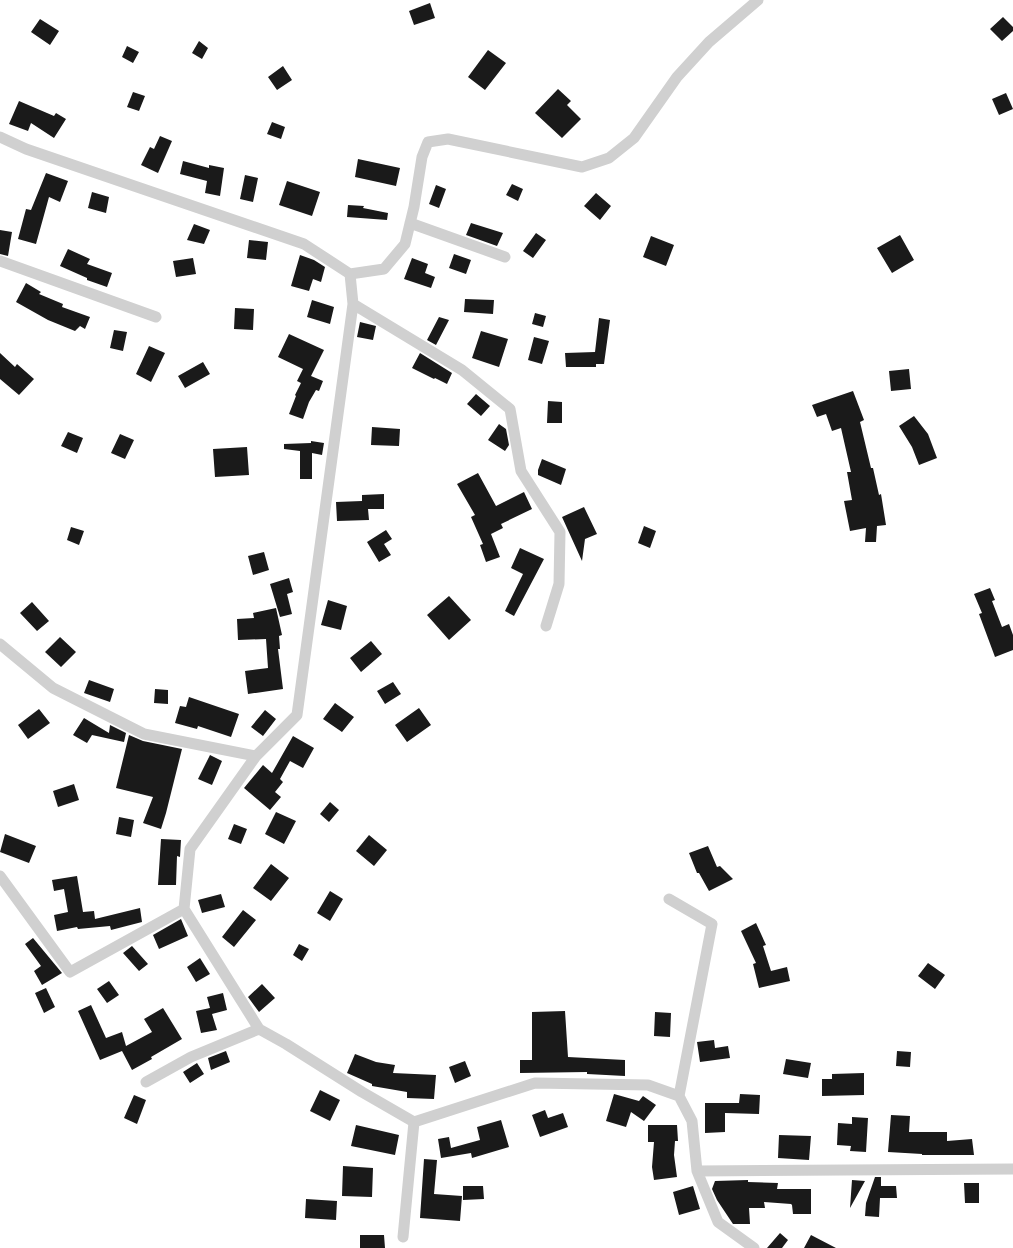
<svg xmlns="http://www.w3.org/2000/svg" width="1013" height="1248" font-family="Signika,sans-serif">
<rect width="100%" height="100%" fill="#fff"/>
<path fill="#1a1a1a" d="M430,3L435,18L414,25L409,11Z
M1003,17L1013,27V31L1002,41L990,29Z
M40,19L59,31L50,45L31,32Z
M199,41L208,48L202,59L192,53Z
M127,46L139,52L133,63L122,57Z
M488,50L506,63L485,90L468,77Z
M283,66L292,80L277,90L268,77Z
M558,89L571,101L567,105L581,119L562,138L535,113Z
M133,92L145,96L139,111L127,107Z
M1006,93L1013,109L999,115L992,99Z
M19,101L54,116L56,113L66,119L54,138L31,123L28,131L9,124Z
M272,122L285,127L281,139L267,134Z
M160,136L172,141L158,173L141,165L150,147L154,149Z
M358,159L400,168L396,186L355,177Z
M183,161L209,168V165L224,168L220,196L205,193L207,181L180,174Z
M46,173L68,181L60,202L49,197L36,244L18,239L26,209L31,210Z
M245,175L258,178L253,202L240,199Z
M287,181L320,192L312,216L279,205Z
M512,184L523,189L518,201L506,195Z
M436,185L446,189L439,208L429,204Z
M92,192L109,197L106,213L88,208Z
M596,193L611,206L600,220L584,206Z
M348,205L364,206L363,208L388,213L387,220L347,217Z
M471,223L503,233L497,246L466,235Z
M194,224L210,230L204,244L187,240Z
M0,230L12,232L8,256L0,254Z
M536,233L546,240L533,258L523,251Z
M900,235L914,260L892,273L877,248Z
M651,236L674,245L666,266L643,257Z
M249,240L268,242L266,260L247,258Z
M68,249L90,259L87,264L112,273L107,287L87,280V278L60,266Z
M454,254L471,260L466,274L449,268Z
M300,255L314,260L325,267L321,282L313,279L309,291L291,286Z
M193,258L196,274L176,277L173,261Z
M412,258L428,264L425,273L435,277L431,288L404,279Z
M26,283L41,292L39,294L63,304L62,307L90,317L85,329L80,326L75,331L48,320L16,302Z
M465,299L494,300L493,314L464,312Z
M312,300L334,307L330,324L307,317Z
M235,308L254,309L253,330L234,329Z
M535,313L546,316L543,327L532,324Z
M439,317L449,320L436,345L427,340Z
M599,318L610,320L604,364H596V367H566L565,353L595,352Z
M360,322L376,326L373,340L357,337Z
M114,330L127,332L123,351L110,348Z
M481,331L508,339L499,367L472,358Z
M289,334L324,350L311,376L323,381L319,391L316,390L309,402L303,419L289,414L296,396L295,395L301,383L297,381L303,369L278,357Z
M534,337L549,341L542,364L528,360Z
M149,346L165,353L151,382L136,374Z
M0,353L15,367L17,364L34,379L19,395L0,379Z
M420,353L452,373L447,384L435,378L434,379L412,368Z
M203,362L210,374L185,388L178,376Z
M909,369L911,389L891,391L889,371Z
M853,391L864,420L860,422L871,468H873L879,495L881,494L886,525L877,526L876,542H865L866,528L850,531L844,501L852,500L847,472H851L841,428L832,431L826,414L817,417L812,405Z
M476,394L490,406L481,416L467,404Z
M548,401L562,402V423H547Z
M914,416L928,434L937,458L919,465L912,447L899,426Z
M499,424L506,429L509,445L505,451L488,440Z
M372,427L400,429L399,446L371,445Z
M68,432L83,438L77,453L61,446Z
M120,434L134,440L125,459L111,453Z
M311,441L324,443L322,455L312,453V479H300V451L284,449V444L311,443Z
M247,447L249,475L215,477L213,449Z
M542,459L566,469L561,485L538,475V470Z
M478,473L496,506L524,492L532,509L501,524L503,528L491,534L500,557L486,562L480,545L483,544L471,517L475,515L457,484Z
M384,494V509H368L369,520L337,521L336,502L362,501V495Z
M584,507L597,534L585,539L582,561L562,517Z
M644,526L656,531L650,548L638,543Z
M71,527L84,531L79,545L67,540Z
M386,530L392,539L384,544L391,555L379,562L367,542Z
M520,548L544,559L514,616L505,611L523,574L511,568Z
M264,552L269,570L253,575L248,556Z
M289,578L293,592L287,594L292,614L280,617L270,584Z
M990,588L995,600L992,601L1002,627L1009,624L1013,635V650L995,657L979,614L982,613L974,594Z
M449,596L471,620L449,640L427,615Z
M328,600L347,606L341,630L321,625Z
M32,602L49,621L37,631L20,613Z
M276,608L282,635L279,636L280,649H278L283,689L248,694L245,671L268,668L266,639L238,640L237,619L254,618L253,613Z
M60,637L76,652L61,667L45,652Z
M371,641L382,654L361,672L350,658Z
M89,680L114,689L110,702L84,693Z
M393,682L401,694L385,704L377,691Z
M155,689L168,690V704L154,703Z
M189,697L239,714L231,737L198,726L197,729L175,723L180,706L186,707Z
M335,703L354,717L342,732L323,719Z
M419,708L431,725L407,742L395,725Z
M39,709L50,723L28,739L18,725Z
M265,710L276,719L263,736L251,727Z
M84,718L109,733L110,725L126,733L124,742L92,735L87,743L73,735Z
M129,735L143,741L182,749L166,813L161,829L143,823L153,797L116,788Z
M293,736L314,748L303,768L290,761L280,779L283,782L275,792L281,797L270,810L244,788L263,765L272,773Z
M210,755L222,761L212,785L198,779Z
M74,784L79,800L58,807L53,791Z
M330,802L339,810L329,822L320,814Z
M276,812L296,821L284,844L265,834Z
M119,817L134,820L131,837L116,834Z
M234,824L247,829L241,844L228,839Z
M5,834L36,846L29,863L0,852Z
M369,835L387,850L374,866L356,851Z
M161,839L181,840L180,857L177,856L176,885H158Z
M708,846L717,867L720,866L733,879L709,891L699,873H697L689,853Z
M271,864L289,878L271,901L253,888Z
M77,876L83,912L94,911L95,919L140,908L142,922L111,930L110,926L78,929L77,927L57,931L54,915L68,912L64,889L54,891L52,880Z
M330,891L343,899L330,921L317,913Z
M221,894L225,907L202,913L198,900Z
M243,910L256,920L234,947L222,937Z
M181,919L188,936L159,949L153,935Z
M756,923L766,945L763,946L771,971L787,967L790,981L759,988L753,964L756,963L741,931Z
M33,938L62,973L42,985L34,971L41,966L25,944Z
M299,944L309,949L302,961L293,955Z
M132,946L148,964L139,971L123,953Z
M200,958L210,974L196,982L187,967Z
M928,963L945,975L935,989L918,976Z
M109,981L119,995L107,1003L97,989Z
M262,984L275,998L259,1012L248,997Z
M46,988L55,1007L44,1013L35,993Z
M223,993L227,1010L212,1014L217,1030L201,1033L196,1011L210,1008L207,997Z
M91,1005L106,1038L122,1032L126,1046L152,1032L144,1019L163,1008L182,1039L151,1057L152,1059L132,1070L122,1051L100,1060L78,1011Z
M565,1011L568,1057L625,1060V1076L587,1074V1072L520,1073V1060H532V1012Z
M655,1012L671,1013L670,1037L654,1036Z
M714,1040L715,1048L728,1046L730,1058L700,1062L697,1042Z
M226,1051L230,1062L211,1070L208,1058Z
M897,1051L911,1052L910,1067L896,1066Z
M355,1054L376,1062L395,1065L393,1073L436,1075L434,1099L407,1098V1092L372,1086V1084L347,1073Z
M786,1059L811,1063L808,1078L783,1074Z
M465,1061L471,1076L455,1083L449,1067Z
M197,1063L204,1074L190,1083L183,1072Z
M864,1073V1095L822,1096V1079H832V1074Z
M320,1090L340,1100L330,1121L310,1111Z
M614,1094L639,1101L643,1096L656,1105L644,1121L631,1112L626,1127L606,1121Z
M740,1094L760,1095L759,1114L725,1113V1132L705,1133V1103H739Z
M134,1095L146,1100L137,1124L124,1118Z
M545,1110L548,1118L563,1113L568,1127L540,1137L532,1115Z
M891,1115L910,1116L909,1132H947V1141L972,1139L974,1155H922V1154L888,1152Z
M852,1117L868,1118L866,1152L850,1151L851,1146L837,1145L838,1123L852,1124Z
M501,1120L509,1147L472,1158L471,1153L441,1158L438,1139L449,1137L451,1148L480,1140L477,1127Z
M356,1125L399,1135L395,1155L351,1146Z
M648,1125H677L678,1141H675L674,1155L677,1177L654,1180L652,1167L654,1142H648Z
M779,1135L811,1136L809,1160L778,1158Z
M424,1159L437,1160L434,1194L462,1196L460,1221L420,1218Z
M343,1166L373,1168L372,1197L342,1196Z
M875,1177H881V1186H896L897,1198H880L879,1217L865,1216L866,1203Z
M748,1180V1182L778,1183L777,1189H811V1214H793L792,1205L791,1204L764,1202L765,1208H749L750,1224H733L717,1200L712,1189L715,1181Z
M852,1180L865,1181L850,1208Z
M964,1183H979V1203H965Z
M463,1186H483L484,1199L463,1200Z
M693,1186L700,1209L679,1215L673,1192Z
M306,1199L337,1201L336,1220L305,1218Z
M780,1233L788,1240L782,1248H767Z
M360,1235H384L385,1248H360Z
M811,1235L836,1248H804Z"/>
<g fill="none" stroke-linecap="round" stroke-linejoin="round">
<path stroke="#d0d0d0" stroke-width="11" d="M0,137L26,149L304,244L350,274L353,304L297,715L256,756L190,849L184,909L259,1029L286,1044L362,1092L414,1122L535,1083L648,1085L679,1096L692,1121L697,1171L718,1222L754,1248
M410,223L505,257
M0,261L156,317
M350,274L384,269L405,244L414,207L422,157L428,142L448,139L582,167L609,158L634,138L677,77L709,42L758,0
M353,304L462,370L510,409L521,471L560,532L559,584L546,626
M0,644L53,688L144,734L256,756
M0,876L70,972L184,909
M669,899L712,924L679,1096
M146,1082L191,1057L259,1029
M697,1171L1013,1169
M403,1237L414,1122"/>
</g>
</svg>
